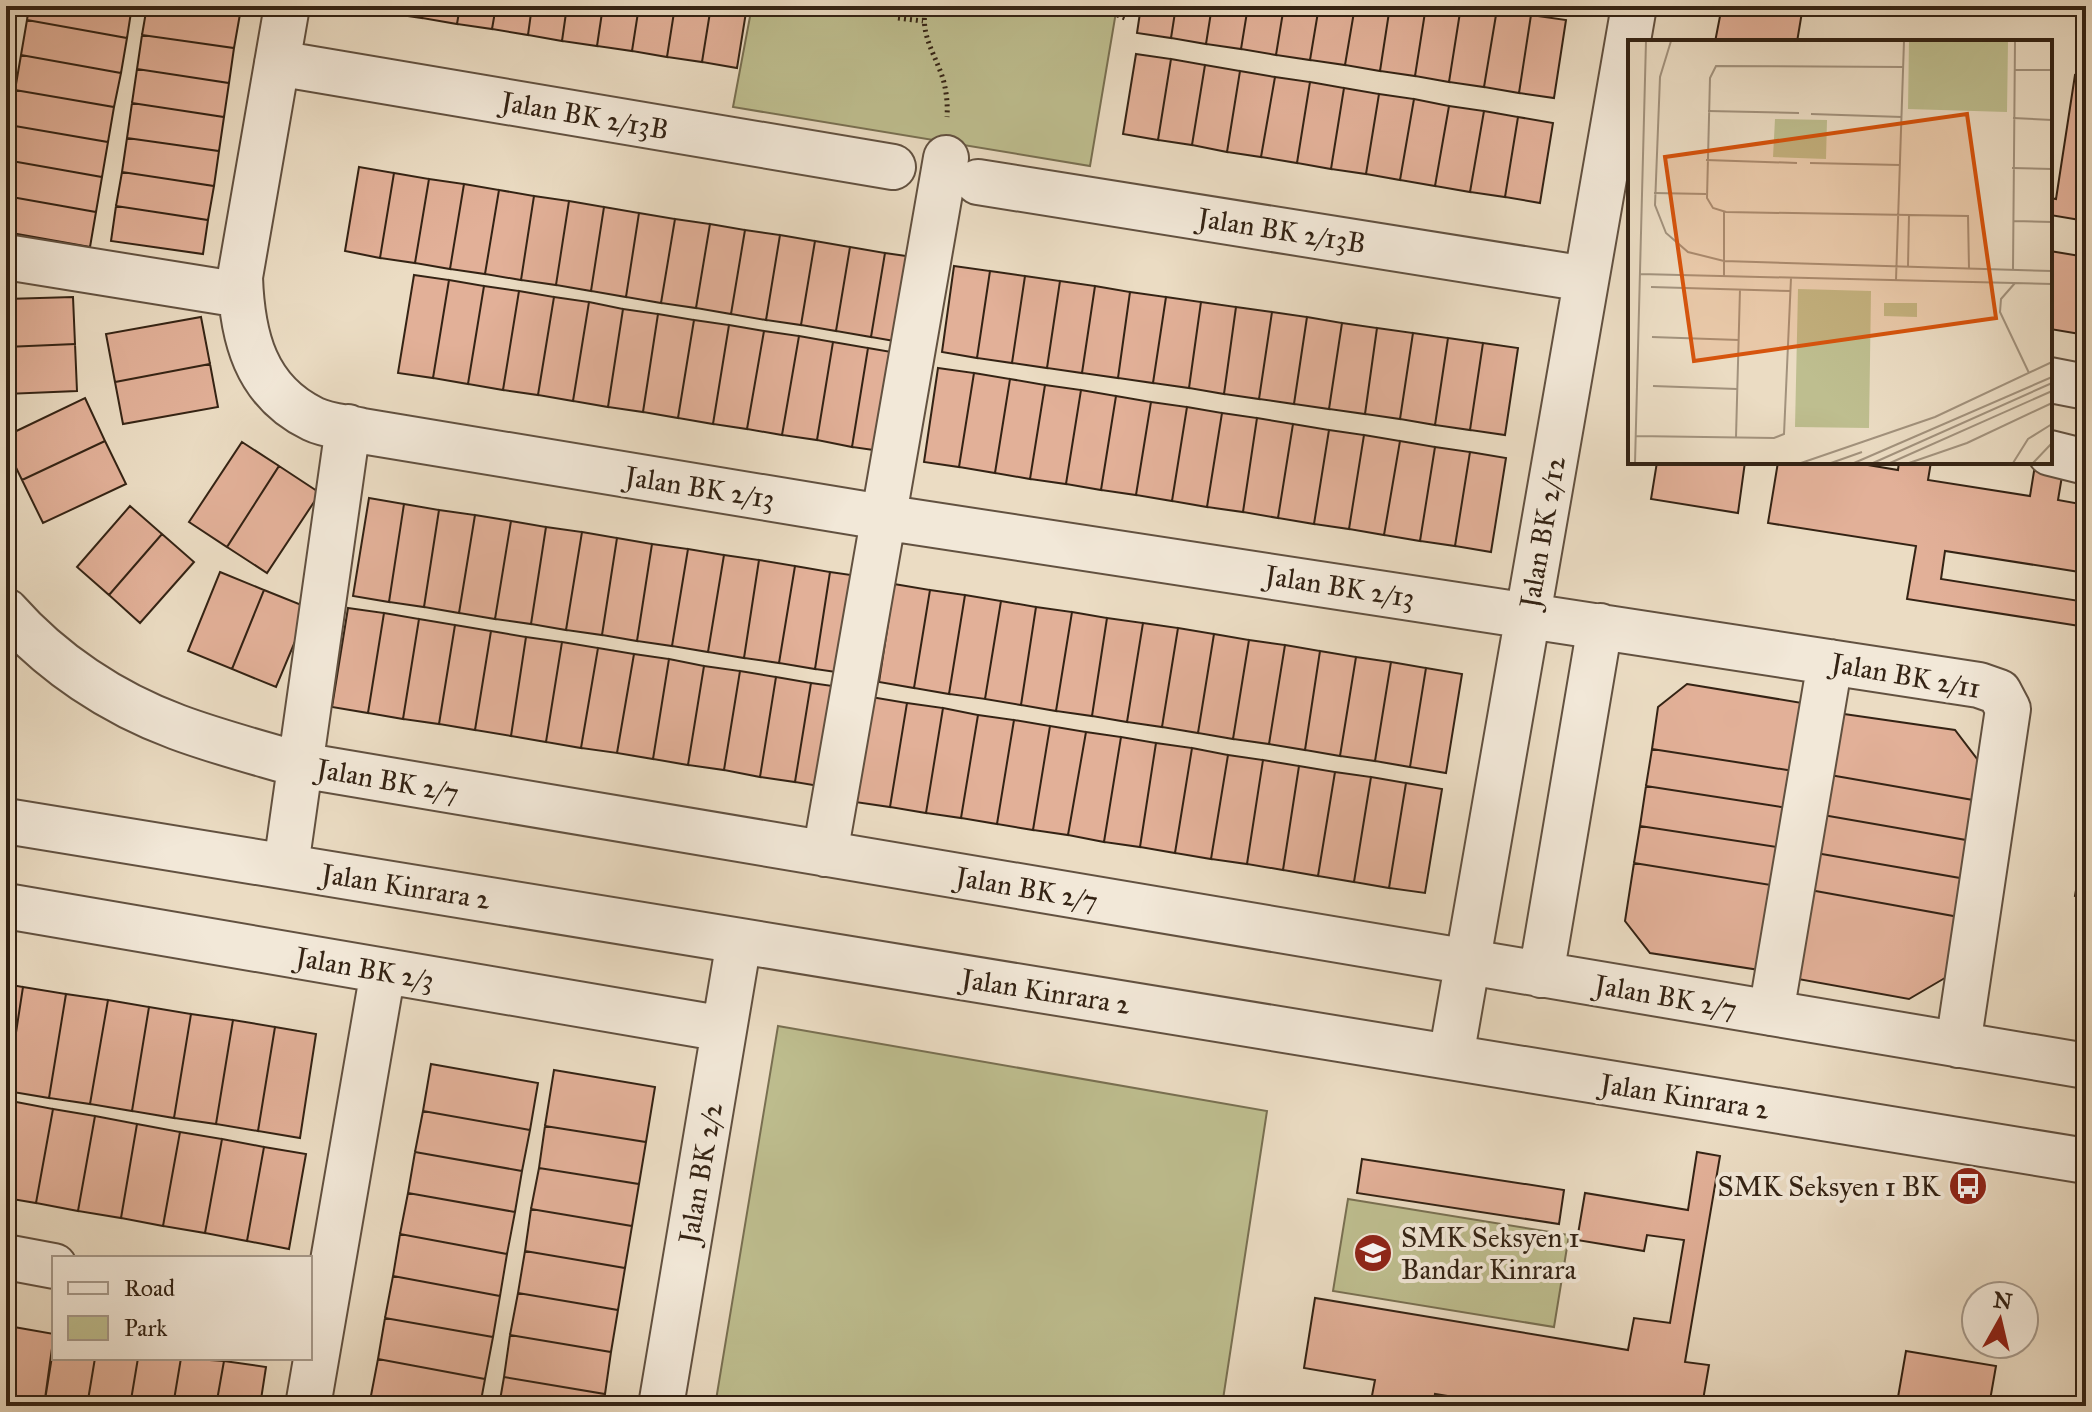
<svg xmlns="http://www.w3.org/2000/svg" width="2092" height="1412" font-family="'IM FELL Great Primer',serif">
<rect width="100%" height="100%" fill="#ebdcc3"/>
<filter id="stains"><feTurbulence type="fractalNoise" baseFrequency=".0025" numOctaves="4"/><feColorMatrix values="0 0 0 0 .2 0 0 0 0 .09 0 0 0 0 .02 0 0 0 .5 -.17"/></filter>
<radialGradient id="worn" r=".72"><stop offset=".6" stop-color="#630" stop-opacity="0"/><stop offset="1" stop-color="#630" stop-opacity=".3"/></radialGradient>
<path fill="#bebe8f" stroke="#797052" stroke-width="2" d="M752,6H1117L1090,166L733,107Z
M778,1026L1267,1111L1222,1406H715Z
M1348,1199L1569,1235L1554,1327L1333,1291Z"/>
<path fill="#e2b098" stroke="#342314" stroke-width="2" d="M29,6H132L127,38L27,20Z
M147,6H185L240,14L234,48L142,35Z
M185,6H241L240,14Z
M388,6H424L422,18L387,13Z
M424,6H460L457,24L422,18Z
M460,6H496L492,29L457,24Z
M496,6H532L528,35L492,29Z
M532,6H567L562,41L528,35Z
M567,6H603L597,46L562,41Z
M603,6H639L632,51L597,46Z
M639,6H675L667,57L632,51Z
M675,6H711L702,62L667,57Z
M711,6H747L737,68L702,62Z
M1141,6H1176L1171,38L1137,33Z
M1176,6H1212L1206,44L1171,38Z
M1212,6H1248L1241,49L1206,44Z
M1248,6H1284L1276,55L1241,49Z
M1284,6H1319L1310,60L1276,55Z
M1319,6H1355L1345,65L1310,60Z
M1355,6H1390L1380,71L1345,65Z
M1390,6H1426L1415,76L1380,71Z
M1426,6H1461L1449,82L1415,76Z
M1461,6L1497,9L1484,87L1449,82Z
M1722,6H1803L1797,42H1715Z
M1497,9L1531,15L1519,93L1484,87Z
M1531,15L1566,20L1554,98L1519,93Z
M27,20L127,38L121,73L21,55Z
M142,35L234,48L229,83L137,69Z
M1136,54L1171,59L1158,140L1123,134Z
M21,55L121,73L114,107L15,90Z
M1171,59L1205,65L1192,145L1158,140Z
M1205,65L1240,71L1227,152L1192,145Z
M137,69L229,83L224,117L132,103Z
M1240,71L1275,77L1261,157L1227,152Z
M2075,75L2086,77V221L2050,215V198L2056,199Z
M1275,77L1310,82L1297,163L1261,157Z
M1310,82L1344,88L1331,169L1297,163Z
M1344,88L1379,94L1366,174L1331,169Z
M15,90L114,107L108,142L9,125Z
M1379,94L1414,99L1400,180L1366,174Z
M1414,99L1449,106L1435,186L1400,180Z
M132,103L224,117L219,151L127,138Z
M1449,106L1484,111L1470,192L1435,186Z
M1484,111L1518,117L1505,197L1470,192Z
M1518,117L1553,123L1540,203L1505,197Z
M9,125L108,142L102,177L6,160Z
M127,138L219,151L214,186L122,172Z
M6,160L102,177L96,212L6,196Z
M359,167L394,173L380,258L345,251Z
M122,172L214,186L208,220L116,206Z
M394,173L429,179L415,263L380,258Z
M429,179L464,184L450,269L415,263Z
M464,184L499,190L485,274L450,269Z
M499,190L534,196L521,280L485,274Z
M6,196L96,212L90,247L6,232Z
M534,196L569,201L556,285L521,280Z
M569,201L604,207L591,291L556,285Z
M116,206L208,220L203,254L111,241Z
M604,207L639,213L626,297L591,291Z
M639,213L675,219L661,303L626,297Z
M675,219L710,224L696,308L661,303Z
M710,224L745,230L731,314L696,308Z
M745,230L780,235L766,320L731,314Z
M780,235L815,241L801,325L766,320Z
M815,241L850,247L836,331L801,325Z
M850,247L885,253L871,337L836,331Z
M2050,251L2086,257V335L2050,329Z
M885,253L920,258L906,343L871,337Z
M954,266L990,271L977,358L942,352Z
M990,271L1025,276L1012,363L977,358Z
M414,275L449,280L433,378L398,373Z
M1025,276L1060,281L1047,368L1012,363Z
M449,280L484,286L468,384L433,378Z
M1060,281L1095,286L1082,373L1047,368Z
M484,286L519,291L503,390L468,384Z
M1095,286L1130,292L1118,378L1082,373Z
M519,291L554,297L538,395L503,390Z
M1130,292L1166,297L1153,383L1118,378Z
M73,297L75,344L6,347V299Z
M554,297L589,302L573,401L538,395Z
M1166,297L1201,302L1189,388L1153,383Z
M589,302L623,309L608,407L573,401Z
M1201,302L1236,307L1224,394L1189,388Z
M1236,307L1272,312L1259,399L1224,394Z
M623,309L658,314L643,412L608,407Z
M1272,312L1307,317L1294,404L1259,399Z
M658,314L694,320L678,418L643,412Z
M201,317L210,364L115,382L106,334Z
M1307,317L1342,323L1329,409L1294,404Z
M694,320L729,325L713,424L678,418Z
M1342,323L1377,328L1365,414L1329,409Z
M729,325L764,331L747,429L713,424Z
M1377,328L1413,333L1400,419L1365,414Z
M764,331L799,336L782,435L747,429Z
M1413,333L1448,338L1435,425L1400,419Z
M799,336L833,342L817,440L782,435Z
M1448,338L1483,343L1470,430L1435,425Z
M833,342L868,348L852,447L817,440Z
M1483,343L1518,348L1505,435L1470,430Z
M75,344L77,391L6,394V347Z
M868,348L903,354L888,452L852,447Z
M210,364L218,407L123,424L115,382Z
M938,368L974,373L959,467L924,462Z
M974,373L1010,379L995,473L959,467Z
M1010,379L1045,385L1030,479L995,473Z
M1045,385L1081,390L1066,484L1030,479Z
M1081,390L1116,396L1101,490L1066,484Z
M1116,396L1151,402L1136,495L1101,490Z
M85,398L105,441L22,480L6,447V436Z
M1151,402L1187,407L1172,501L1136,495Z
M1187,407L1222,413L1207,507L1172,501Z
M1222,413L1257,418L1243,512L1207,507Z
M1257,418L1293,424L1278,518L1243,512Z
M1293,424L1329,430L1314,524L1278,518Z
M1329,430L1364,435L1349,529L1314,524Z
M1364,435L1400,441L1384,535L1349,529Z
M105,441L126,484L43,523L22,480Z
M1400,441L1435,447L1420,541L1384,535Z
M242,442L279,466L227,547L189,522Z
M1435,447L1470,452L1455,546L1420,541Z
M1470,452L1506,458L1491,552L1455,546Z
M1657,462H1745L1738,513L1651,499Z
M1778,462H1850L1898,470L1899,462H1931L1928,480L2030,496L2035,465L2063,470L2058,500L2086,505V573L1945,551L1941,579L2086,602V627L1907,599L1916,546L1768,523Z
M279,466L320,493L267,573L227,547Z
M369,498L404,504L389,602L353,596Z
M404,504L439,510L424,607L389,602Z
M130,506L162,534L109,595L77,567Z
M439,510L475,515L459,613L424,607Z
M475,515L511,521L495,619L459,613Z
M511,521L546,527L531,624L495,619Z
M546,527L582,532L566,630L531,624Z
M582,532L617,538L602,635L566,630Z
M162,534L194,562L140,623L109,595Z
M617,538L652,544L637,641L602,635Z
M652,544L688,549L672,646L637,641Z
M688,549L724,555L708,652L672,646Z
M724,555L759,560L744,658L708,652Z
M759,560L795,566L779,663L744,658Z
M795,566L830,572L815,669L779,663Z
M220,572L264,590L232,669L188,651Z
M830,572L865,577L850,674L815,669Z
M894,584L930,590L914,688L879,682Z
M264,590L309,608L276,687L232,669Z
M930,590L965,595L949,694L914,688Z
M965,595L1001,601L985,699L949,694Z
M1001,601L1036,607L1021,705L985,699Z
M1036,607L1072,612L1056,711L1021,705Z
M348,608L384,613L368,713L332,707Z
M1072,612L1107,618L1092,716L1056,711Z
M384,613L419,619L403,719L368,713Z
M1107,618L1143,623L1127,722L1092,716Z
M419,619L455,625L439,724L403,719Z
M1143,623L1178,628L1162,727L1127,722Z
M455,625L491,631L475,730L439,724Z
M1178,628L1214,634L1198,733L1162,727Z
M491,631L526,637L511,736L475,730Z
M1214,634L1249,640L1233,739L1198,733Z
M526,637L562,642L546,742L511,736Z
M1249,640L1285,645L1269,744L1233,739Z
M562,642L598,648L581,748L546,742Z
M1285,645L1320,651L1305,750L1269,744Z
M598,648L634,654L617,753L581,748Z
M1320,651L1356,657L1340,756L1305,750Z
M634,654L669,659L653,759L617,753Z
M1356,657L1391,662L1375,761L1340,756Z
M669,659L704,666L688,765L653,759Z
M1391,662L1426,668L1410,767L1375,761Z
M704,666L740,671L724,770L688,765Z
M1426,668L1462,674L1446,773L1410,767Z
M740,671L776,677L760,777L724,770Z
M776,677L811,683L795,782L760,777Z
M811,683L847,688L831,788L795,782Z
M1687,684L1814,705L1800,772L1652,749L1658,707Z
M871,697L907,703L890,807L855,802Z
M907,703L943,708L926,813L890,807Z
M943,708L978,715L961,818L926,813Z
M1837,713L1955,730L1984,768L1979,801L1830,775Z
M978,715L1014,720L997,824L961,818Z
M1014,720L1050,726L1033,830L997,824Z
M1050,726L1086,732L1068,835L1033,830Z
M1086,732L1121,737L1104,842L1068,835Z
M1121,737L1156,743L1140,847L1104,842Z
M1156,743L1192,748L1175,853L1140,847Z
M1192,748L1228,755L1211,859L1175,853Z
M1652,749L1800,772L1794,809L1646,786Z
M1228,755L1263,760L1247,864L1211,859Z
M1263,760L1299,766L1283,870L1247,864Z
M1299,766L1335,772L1318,876L1283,870Z
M1335,772L1371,777L1354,882L1318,876Z
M1830,775L1979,801L1972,841L1823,815Z
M1371,777L1406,783L1389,888L1354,882Z
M1406,783L1442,789L1425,893L1389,888Z
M1646,786L1794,809L1789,849L1640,826Z
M1823,815L1972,841L1966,879L1816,853Z
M1640,826L1789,849L1783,887L1634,863Z
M2086,833V898L2075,896Z
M1816,853L1966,879L1959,917L1810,890Z
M1634,863L1783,887L1766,971L1650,953L1625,921Z
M1810,890L1959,917L1950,975L1909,999L1798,979Z
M6,984L23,987L7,1091H6Z
M23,987L66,994L49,1098L7,1091Z
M66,994L108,1000L90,1104L49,1098Z
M108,1000L149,1007L132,1111L90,1104Z
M149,1007L191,1014L174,1118L132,1111Z
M191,1014L233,1020L216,1124L174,1118Z
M233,1020L275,1027L258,1131L216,1124Z
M275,1027L316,1034L300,1138L258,1131Z
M431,1064L538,1083L530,1130L423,1111Z
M554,1070L655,1087L646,1142L545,1126Z
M6,1100L11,1101L6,1130Z
M11,1101L53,1109L36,1203L6,1198V1130Z
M53,1109L95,1116L78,1211L36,1203Z
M423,1111L530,1130L522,1171L415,1152Z
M95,1116L137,1124L121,1218L78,1211Z
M137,1124L180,1132L163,1226L121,1218Z
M545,1126L646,1142L639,1184L539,1168Z
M180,1132L222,1139L205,1233L163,1226Z
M222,1139L264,1147L247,1241L205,1233Z
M264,1147L306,1154L289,1249L247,1241Z
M415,1152L522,1171L515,1212L408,1193Z
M1697,1152L1720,1156L1685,1362L1709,1365L1702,1406H1508L1435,1394L1433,1406H1370L1375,1380L1304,1368L1315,1298L1628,1350L1634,1318L1670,1323L1684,1240L1647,1235L1644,1251L1577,1240L1585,1193L1688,1210Z
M1362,1159L1564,1190L1559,1224L1357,1193Z
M539,1168L639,1184L632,1226L531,1209Z
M408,1193L515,1212L507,1254L400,1234Z
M531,1209L632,1226L625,1268L525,1251Z
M400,1234L507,1254L500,1296L393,1276Z
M525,1251L625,1268L618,1310L518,1293Z
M393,1276L500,1296L493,1337L385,1318Z
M518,1293L618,1310L611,1352L510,1335Z
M385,1318L493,1337L485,1379L378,1359Z
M6,1326L14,1327L6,1378Z
M14,1327L54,1334L44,1406H6V1378Z
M510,1335L611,1352L605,1394L504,1377Z
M54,1344V1358H95L87,1406H44Z
M1906,1351L1996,1366L1989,1406H1868L1869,1399L1897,1403Z
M95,1358H138L130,1406H87Z
M138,1358H181L173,1406H130Z
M181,1358L224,1361L216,1406H173Z
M378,1359L485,1379L480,1406H369Z
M224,1361L266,1367L260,1406H216Z
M504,1377L605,1394L603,1406H499Z"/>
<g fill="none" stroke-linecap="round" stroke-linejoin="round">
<g stroke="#625140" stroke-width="48">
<path id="minor" d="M287,6L240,277C242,336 255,391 313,419C327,426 347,427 362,431L882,517L1979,685L1999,692L2008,709L1958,1045
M277,63L893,167
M978,182L1586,279
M6,257L241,295
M2050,380L2086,387
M2050,453L2086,462
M6,611C52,663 112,703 177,727C217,742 260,753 300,765L2086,1066
M6,821L2086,1161
M825,854L946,158
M286,866L348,427
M6,906L724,1029
M1541,975L1600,626
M1771,1013L1830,662
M1451,1057L1634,6
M6,1257L54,1266
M308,1406L383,971
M661,1406L739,941"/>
</g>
<path stroke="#342314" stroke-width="5" stroke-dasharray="2 4" stroke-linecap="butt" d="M926,6C920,32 932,49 941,73C946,86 948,103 947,117
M1095,6L1125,18
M898,18L923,21"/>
<use href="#minor" stroke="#f2e8d8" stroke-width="44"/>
</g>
<defs>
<g id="bus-disc" transform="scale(2)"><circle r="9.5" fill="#8f2418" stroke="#f2e8d8"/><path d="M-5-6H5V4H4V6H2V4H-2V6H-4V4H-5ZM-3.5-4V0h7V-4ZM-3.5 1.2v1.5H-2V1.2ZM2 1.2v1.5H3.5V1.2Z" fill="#fff"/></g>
<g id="school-disc" transform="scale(2)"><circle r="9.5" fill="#8f2418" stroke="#f2e8d8"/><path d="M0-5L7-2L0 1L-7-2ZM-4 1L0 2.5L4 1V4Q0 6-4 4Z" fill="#fff"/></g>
</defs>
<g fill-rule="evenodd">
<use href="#bus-disc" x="1968" y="1186"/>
<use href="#school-disc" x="1373" y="1253"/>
</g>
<g text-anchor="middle" stroke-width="8" stroke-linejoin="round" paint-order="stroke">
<g font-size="28" fill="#342314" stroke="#f2e8d8">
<text transform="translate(585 115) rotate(10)" y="10">Jalan BK 2/13B</text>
<text transform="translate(1282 230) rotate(9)" y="10">Jalan BK 2/13B</text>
<text transform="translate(700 487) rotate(9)" y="10">Jalan BK 2/13</text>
<text transform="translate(1542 532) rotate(-80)" y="10">Jalan BK 2/12</text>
<text transform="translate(1340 586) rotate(9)" y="10">Jalan BK 2/13</text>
<text transform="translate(1906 675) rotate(10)" y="10">Jalan BK 2/11</text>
<text transform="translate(388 780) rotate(10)" y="10">Jalan BK 2/7</text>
<text transform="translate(406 886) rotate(9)" y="10">Jalan Kinrara 2</text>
<text transform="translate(1027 888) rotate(10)" y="10">Jalan BK 2/7</text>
<text transform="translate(365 968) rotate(10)" y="10">Jalan BK 2/3</text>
<text transform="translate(1046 991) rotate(9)" y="10">Jalan Kinrara 2</text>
<text transform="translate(1666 996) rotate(10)" y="10">Jalan BK 2/7</text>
<text transform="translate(1685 1096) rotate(9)" y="10">Jalan Kinrara 2</text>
<text transform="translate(700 1173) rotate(-80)" y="10">Jalan BK 2/2</text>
</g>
<g font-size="28" fill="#342314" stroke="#f2e8d8" text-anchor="end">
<text x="1940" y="1196">SMK Seksyen 1 BK</text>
<text x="1401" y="1247" text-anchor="start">SMK Seksyen 1<tspan x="1401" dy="32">Bandar Kinrara</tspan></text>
</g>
</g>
<g transform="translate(1628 40)">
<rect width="424" height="424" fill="#ebdcc3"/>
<path d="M281,1H380L379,72L280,69ZM147,79L199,80L198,119L145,117ZM170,249L243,251L241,388L167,387ZM256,263H289V277L256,276Z" fill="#bebe8f"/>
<path fill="none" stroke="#a2927d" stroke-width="2" d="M43,1L32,37L27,165L38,193L60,212L96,221L424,231M275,27L88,26L82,38L79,158L85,168L98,172L340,176L341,228M387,30H424M80,71L171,73M183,74L274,77M385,78L424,80M78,120L169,123M182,123L272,125M384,128L424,129M26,153L78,154M96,171V236M386,181L424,182M280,226L281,175M385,229L387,1M12,234L424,244M268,240L276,1M387,243L373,259L372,272L401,333M23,247L163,251M24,297L111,300M25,346L109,349M7,396L146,398L156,394L163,238M108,397L112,249M7,423L18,1M173,423L307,377L424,322M203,423L234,412M226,423L424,337M245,423L424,343M262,423L424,351M281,423L339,403L424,363M385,423L400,399L424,384M405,423L424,403"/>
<path fill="#d6540d" fill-opacity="0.15" stroke="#d6540d" stroke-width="4" d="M339,74L368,278L66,321L37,117Z"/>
<rect width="424" height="424" fill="none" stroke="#342314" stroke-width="4"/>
</g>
<rect width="2092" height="1412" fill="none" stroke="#ebdcc3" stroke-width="32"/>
<rect x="8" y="8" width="2076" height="1396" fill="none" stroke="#342314" stroke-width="4"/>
<rect x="16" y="16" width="2060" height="1380" fill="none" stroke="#342314" stroke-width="2"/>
<rect x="52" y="1256" width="260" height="104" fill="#f2e8d8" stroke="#a6998a" stroke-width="2"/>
<rect x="68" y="1282" width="40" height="12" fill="#f2e8d8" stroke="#a6998a" stroke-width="2"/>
<text x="124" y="1296" font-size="24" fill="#342314">Road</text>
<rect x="68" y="1316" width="40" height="24" fill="#bebe8f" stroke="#a6998a" stroke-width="2"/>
<text x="124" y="1336" font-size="24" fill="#342314">Park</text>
<g transform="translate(2000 1320) rotate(8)"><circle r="38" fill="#f2e8d8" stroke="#a6998a" stroke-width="2"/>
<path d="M0-6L14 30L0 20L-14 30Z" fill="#8f2418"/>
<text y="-12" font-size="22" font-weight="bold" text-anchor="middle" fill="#342314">N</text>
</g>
<rect width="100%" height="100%" filter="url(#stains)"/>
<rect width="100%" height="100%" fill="url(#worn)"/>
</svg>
